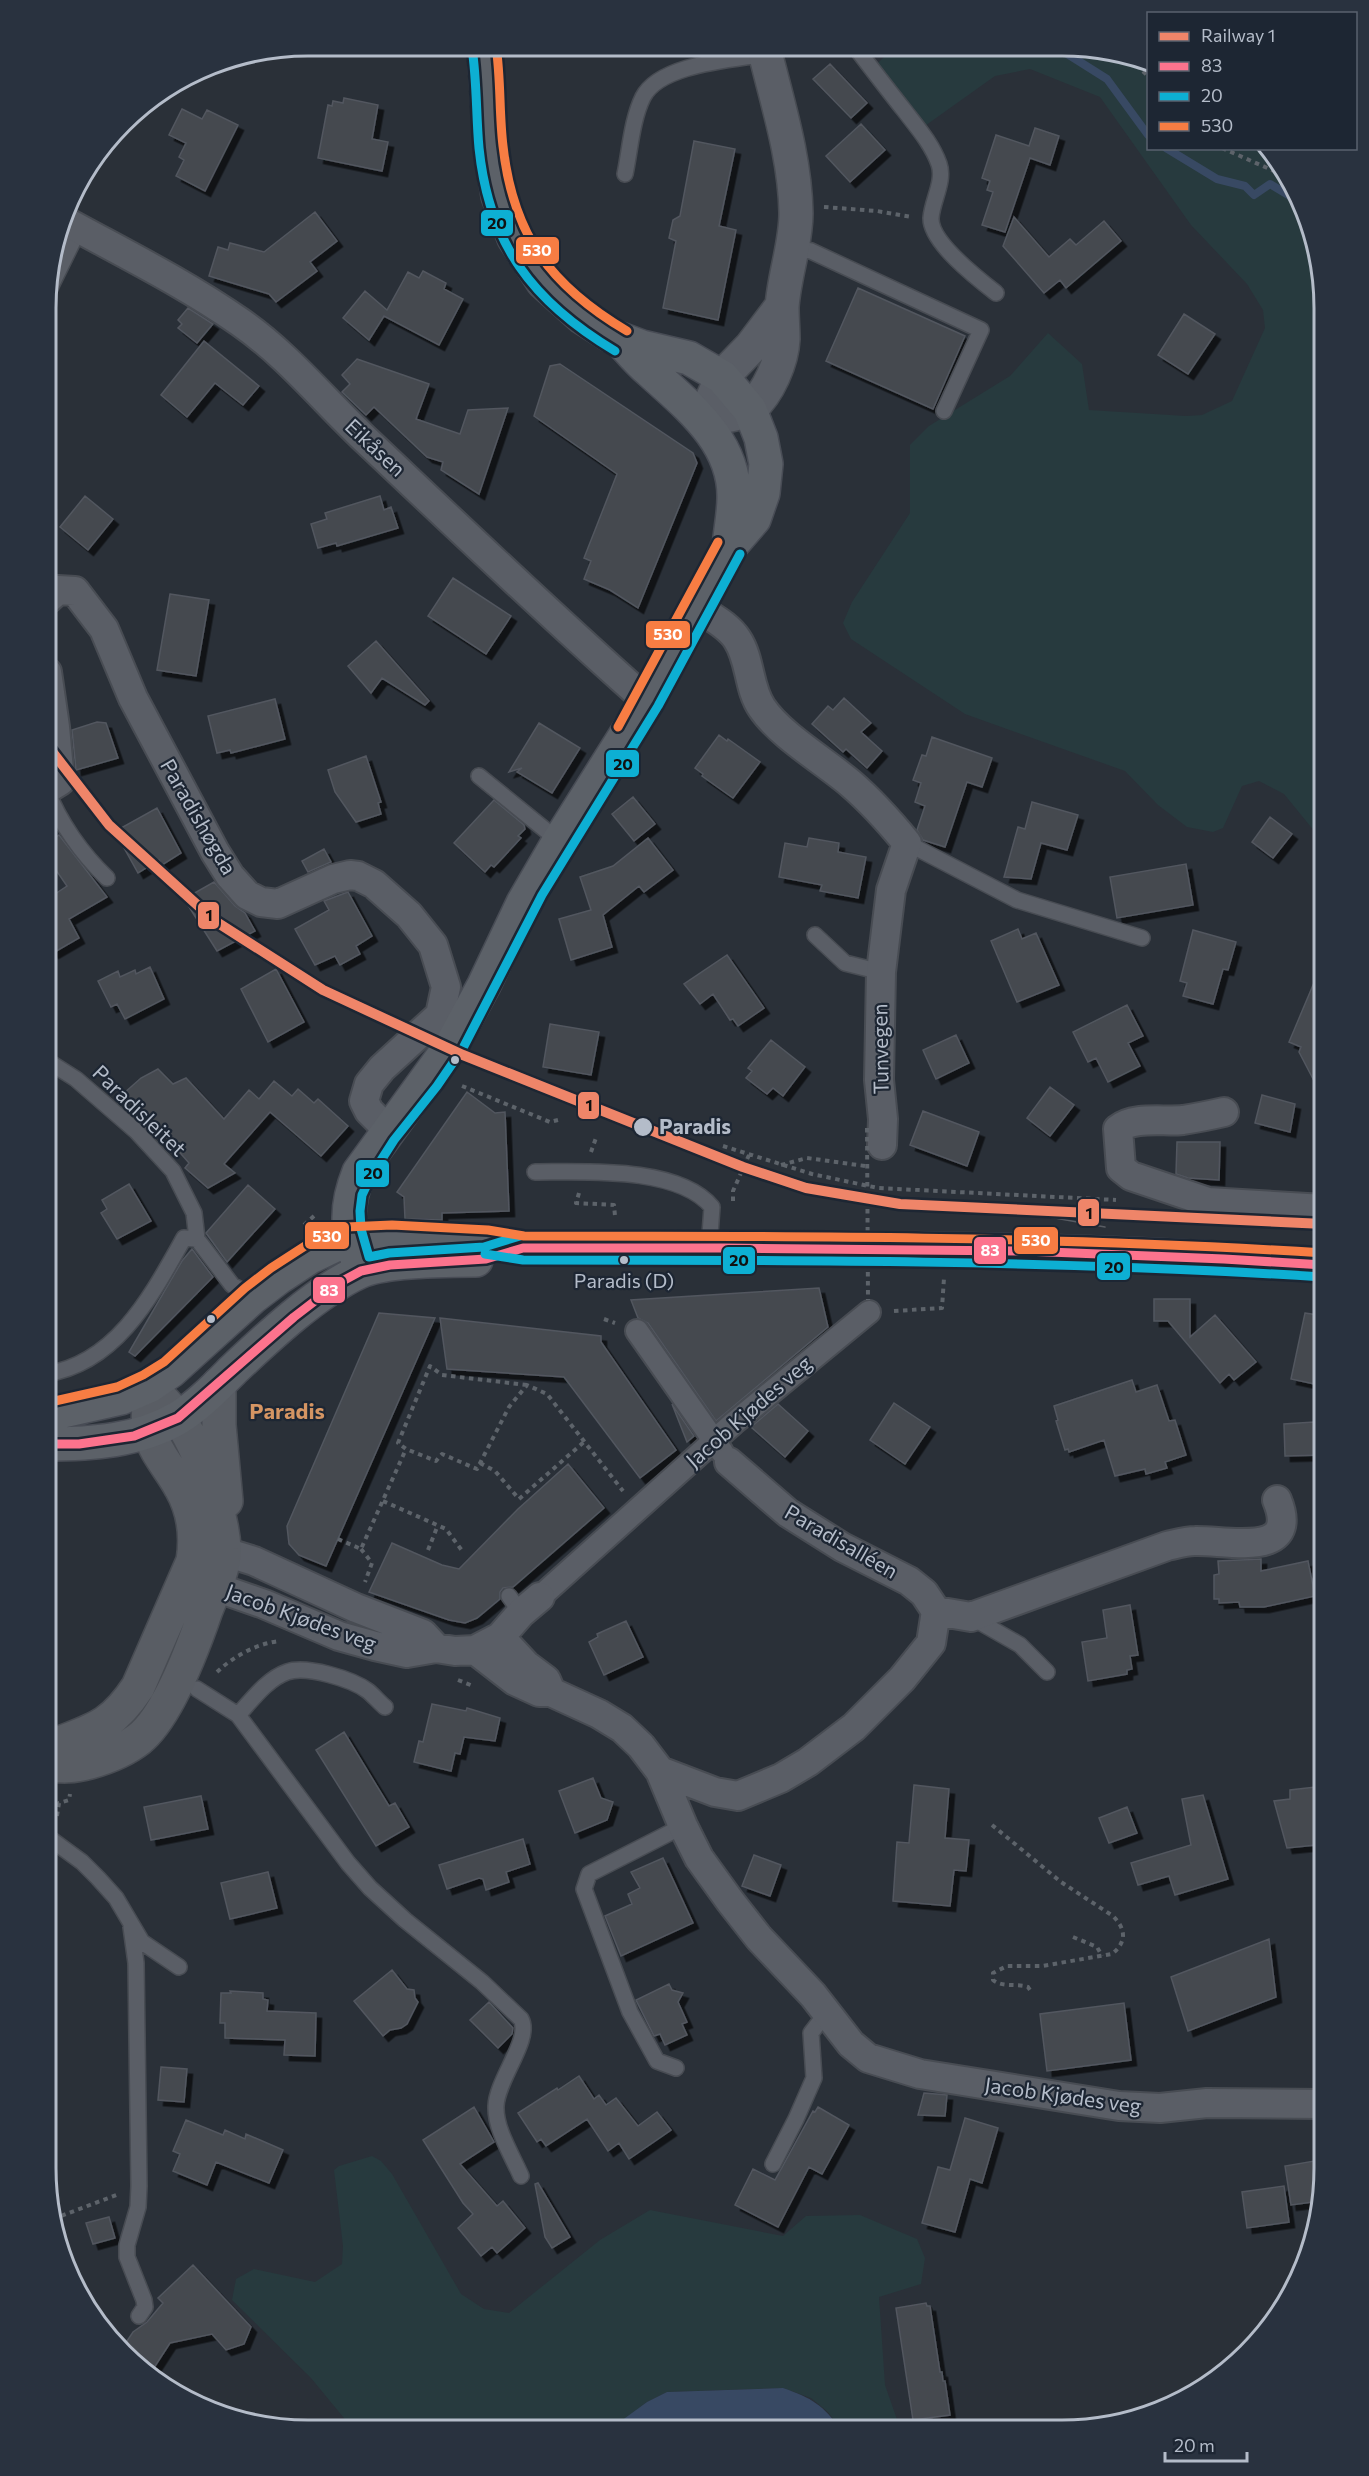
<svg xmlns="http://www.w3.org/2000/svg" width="1369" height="2476" font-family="Commissioner,sans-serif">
<defs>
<filter id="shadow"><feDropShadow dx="5.5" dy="5.5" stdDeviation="0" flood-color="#0009"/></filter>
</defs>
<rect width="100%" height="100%" fill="#2a3038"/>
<path fill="#273a3e" d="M892,49L1113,50L1148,62V148L1268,149L1280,161L1310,223L1324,307V843L1284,794L1259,781L1242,786L1223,828L1213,832L1187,827L1158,805L1125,771L965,714L851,639L843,623L852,602L910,513V445L929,426L1010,376L1048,333L1082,364L1089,410L1186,416L1202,415L1232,401L1265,328L1263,310L1247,284L1191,225L1100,97L1030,69L995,76L922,128L876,65Z
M372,2156L381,2161L392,2174L461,2294L484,2309L509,2313L600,2240L650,2210L783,2236L806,2216L860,2215L917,2239L925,2258L921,2284L879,2297L885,2385L901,2431L841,2430L828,2412L811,2398L783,2388L667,2392L647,2402L622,2421L617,2430L353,2429L311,2378L232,2300L236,2279L254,2269L315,2282L342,2264L343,2246L334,2170L339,2166Z"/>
<path fill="#384963" d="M783,2388C812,2398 823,2405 841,2430H617L621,2421L647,2402L667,2392Z"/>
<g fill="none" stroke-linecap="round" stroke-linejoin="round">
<path stroke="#384963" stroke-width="8" d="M1061,50L1107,79L1148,135
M1166,148L1217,179L1245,186L1254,195L1270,184L1300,202"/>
</g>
<path fill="#444950" stroke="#52575f" stroke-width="1.5" filter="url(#shadow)" d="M830,64L867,103L851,118L813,79Z
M344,98L378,105L372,139L388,142L382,171L318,158L328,105L332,106L333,101L343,103Z
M182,109L202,119L207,110L238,125L205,191L176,176L184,160L179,157L186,143L169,135Z
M861,124L885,150L850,182L826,156Z
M1035,128L1059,136L1050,165L1030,158L1005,232L982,225L993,192L987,190L990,181L982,178L996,135L1029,146Z
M694,141L735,149L719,226L736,230L718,320L663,308L676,241L669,238L673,220L680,216Z
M315,212L337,241L310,262L317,271L276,302L269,294L209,276L218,247L228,250L230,243L264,252Z
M1014,217L1049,257L1070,239L1076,245L1104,221L1121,241L1066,288L1060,280L1044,293L1003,246Z
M423,271L446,283L444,289L463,299L439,345L384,316L369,340L343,318L365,291L387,310L408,272L419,278Z
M858,288L965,336L933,409L826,361Z
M188,308L213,324L197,343L178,328L182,324L178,320Z
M1184,314L1215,334L1188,374L1158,355Z
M204,341L259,386L243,405L215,383L187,417L161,395Z
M357,359L429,384L416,419L460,434L468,410L508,408L479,494L441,470L443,462L427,457L374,407L366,415L342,392L350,384L342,375Z
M560,364L693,453L697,463L638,608L610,590L584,579L591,561L584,558L617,474L534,416L550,366Z
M85,496L113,519L88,550L60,527Z
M380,496L384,510L391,507L398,528L337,546L336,543L318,548L311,524L327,519L325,513Z
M453,578L511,616L486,654L428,616Z
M170,594L209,600L196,676L157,670Z
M376,641L429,701L425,705L382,678L371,693L348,666Z
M844,698L871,723L861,732L882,751L867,768L846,749L843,752L812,724L828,706L833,710Z
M275,699L285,739L231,753L230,750L217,753L208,716Z
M97,722L106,723L118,758L76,770L72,730Z
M539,723L580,748L552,793L517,772L522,768L509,772Z
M719,735L727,741L728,739L760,762L733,798L702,776L703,774L695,768Z
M932,737L992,758L982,787L967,782L945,847L923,840L917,830L925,806L915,802L921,783L913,780L922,755L926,756Z
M366,756L381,802L378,803L381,814L356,822L335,792L328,770Z
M633,797L655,824L634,841L612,814Z
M494,800L524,825L525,829L518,836L521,838L494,867L491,865L485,872L454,843Z
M1032,802L1078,815L1067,850L1041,843L1031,879L1004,877L1018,827L1025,829Z
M157,808L181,853L162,865L159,860L138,873L123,846L129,843L121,828Z
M1270,817L1292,834L1273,858L1252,842Z
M59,835L107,897L69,919L79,938L53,953L46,942V879L55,894L67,886L47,857V844Z
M648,838L673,870L644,892L639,886L603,915L612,947L571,960L559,919L591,910L580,877L613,866Z
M809,838L839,843L838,852L866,857L858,898L820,891L822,885L779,877L785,843L807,847Z
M324,849L331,862L308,872L302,861Z
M1186,864L1193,905L1117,918L1110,877Z
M214,882L235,906L245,913L255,931L217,951L184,899Z
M348,892L372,936L356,946L360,954L340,965L335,956L315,965L295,929L329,910L324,901Z
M1018,929L1022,939L1036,933L1059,985L1017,1002L991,941Z
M1193,930L1236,942L1228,970L1223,969L1213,1004L1183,996L1187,983L1180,981Z
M727,955L764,1008L738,1026L733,1019L730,1020L713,994L700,1004L684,984Z
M1324,959V1100L1299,1052L1301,1047L1289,1042Z
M150,967L164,999L125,1019L117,1004L111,1007L98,981L118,971L120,977L135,970L136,974Z
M276,969L304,1022L268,1042L241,989Z
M1127,1005L1143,1036L1128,1043L1140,1066L1108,1082L1096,1058L1088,1062L1073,1032Z
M550,1024L599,1032L591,1075L543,1067Z
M956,1035L969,1063L936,1079L923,1050Z
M771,1040L805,1067L783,1096L773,1088L767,1094L746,1078L752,1071L748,1068Z
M158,1069L173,1084L186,1078L224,1119L249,1090L259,1099L274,1081L292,1096L298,1089L314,1103L318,1099L348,1126L321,1156L270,1112L224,1164L235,1173L208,1188L185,1168L189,1163L161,1131L160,1133L152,1124L147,1129L128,1111L134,1106L123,1094L141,1078Z
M1050,1087L1074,1105L1050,1136L1027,1118Z
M467,1092L495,1113L505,1112L509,1211L442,1213V1220L405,1219L404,1197L397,1192Z
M1262,1095L1295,1104L1290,1132L1255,1123Z
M923,1111L979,1132L967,1166L910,1145Z
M1177,1142H1220L1219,1180L1188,1178L1176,1174Z
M129,1184L151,1221L117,1239L101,1213L107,1209L102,1200Z
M248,1185L275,1209L227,1262L206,1233Z
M192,1249L213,1277L135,1356L129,1352L182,1261Z
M819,1288L828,1327L716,1421L648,1323L638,1318L631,1300Z
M1154,1299H1190V1337L1215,1315L1256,1362L1234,1380L1229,1374L1220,1383L1168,1321H1154Z
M379,1313L435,1318L326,1566L299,1555L289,1544L287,1526Z
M1305,1313L1324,1316V1386L1291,1379Z
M440,1318L601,1336V1342L676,1450L640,1478L564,1377L447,1369Z
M1132,1380L1136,1392L1157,1385L1169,1421L1175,1420L1186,1455L1165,1462L1167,1468L1146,1474L1145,1469L1115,1476L1104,1440L1069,1452L1068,1449L1065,1450L1056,1421L1058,1420L1054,1406Z
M894,1403L930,1427L905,1464L870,1440Z
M672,1404L694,1436L687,1442Z
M778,1404L808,1431L785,1457L751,1427Z
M1314,1422L1315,1433H1324V1455L1285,1456L1284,1424Z
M568,1464L604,1508L513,1587L503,1588L500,1592V1599L477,1618L465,1623L449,1620L369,1592L392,1543L442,1565L459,1569L518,1509Z
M1261,1559V1571L1308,1561L1315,1596L1264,1607H1240L1239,1602L1219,1603V1599H1214V1575L1219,1574L1218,1561Z
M1130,1605L1138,1655L1130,1656L1132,1669L1127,1670V1674L1088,1681L1082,1642L1107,1638L1103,1610Z
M626,1621L643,1657L604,1675L589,1642L598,1637L597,1634Z
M432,1704L466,1711L467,1708L500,1718L495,1741L464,1737L460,1754L455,1753L451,1771L414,1762L419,1741L423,1742Z
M344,1732L389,1806L395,1803L409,1827L376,1846L316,1750Z
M593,1778L601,1798L613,1802L607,1820L575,1833L559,1791Z
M914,1785L949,1789L945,1838L969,1840L966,1871L954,1870L950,1906L893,1901L897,1842L909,1843Z
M1324,1786V1825H1316V1845L1287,1848L1274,1801L1290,1799V1790Z
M1203,1795L1228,1879L1175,1895L1169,1876L1138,1885L1131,1863L1191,1845L1182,1799Z
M201,1796L208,1829L151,1840L144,1807Z
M1127,1807L1137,1833L1109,1843L1099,1818Z
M523,1839L530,1864L506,1872L509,1882L486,1890L483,1879L479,1878L447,1889L439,1865Z
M754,1855L781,1865L770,1896L742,1886Z
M663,1858L693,1923L621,1956L605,1916L632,1904L628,1894L640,1888L631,1872Z
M268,1872L277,1908L230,1919L221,1883Z
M1269,1939L1276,1997L1188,2031L1171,1977Z
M392,1970L407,1989L414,1990L415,1998L418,2002L407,2024L401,2028L390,2030L383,2036L354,2001Z
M669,1984L672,1990L683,1993L678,2002L687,2022L682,2024L687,2035L665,2045L660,2034L654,2036L636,2000Z
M230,1991L263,1993V1999L268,2000L267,2011L316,2013L315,2056L284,2055L285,2040L225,2038V2023H220L221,1993H231Z
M489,2002L513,2028L512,2034L498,2048L470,2020Z
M1124,2003L1131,2060L1047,2071L1040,2014Z
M161,2067L187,2069L184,2102L158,2100Z
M579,2076L594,2099L599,2095L606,2105L616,2098L638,2126L657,2112L671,2130L629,2159L619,2143L608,2151L587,2119L546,2146L541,2139L537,2142L518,2113L557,2088L558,2090Z
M924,2093L947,2095L945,2116L918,2115Z
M474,2107L494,2142L460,2164L497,2206L503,2201L525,2228L497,2253L492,2247L481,2256L458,2228L473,2214L463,2203L423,2140Z
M818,2107L849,2125L822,2174L809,2167L778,2227L735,2205L753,2169L775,2180L813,2111L815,2112Z
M965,2118L998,2128L982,2183L970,2179L955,2232L922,2223L938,2167L950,2170Z
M186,2120L223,2135L225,2130L245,2139L246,2134L283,2150L269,2183L216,2162L207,2185L173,2171L180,2154L173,2151Z
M1320,2160L1323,2184L1320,2201L1291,2205L1285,2166Z
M538,2183L570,2237L552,2248L545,2237L535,2184Z
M1284,2186L1289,2222L1247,2228L1242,2192Z
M109,2217L115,2238L93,2244L86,2223Z
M193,2265L251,2327L244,2344L226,2350L212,2334L170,2343L148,2377L121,2350L133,2332L147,2322L163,2303L158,2298Z
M926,2303L927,2306H930L940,2372H942L943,2381H945L950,2415L913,2420L896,2308Z"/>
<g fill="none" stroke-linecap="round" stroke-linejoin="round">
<g stroke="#484c53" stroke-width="18">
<path id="service" d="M856,48C872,69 888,90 904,110C917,127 932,144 939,164C945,181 932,201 931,218C930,242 978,279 996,293
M625,174C630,150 632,119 643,97C660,64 731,60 766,54
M793,248L811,251L981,330L944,411
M47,294L79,229
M479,776L559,841
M47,790C59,822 82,854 107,878
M907,843L1017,900L1142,938
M815,935L845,963L881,972
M46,1060L76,1079L136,1131L173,1171L194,1213L197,1239L232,1285L253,1297
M535,1172C584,1172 678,1166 712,1207L709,1248
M46,1374C117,1363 152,1295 184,1238L197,1239
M509,1596L521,1613
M971,1617L1020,1645L1047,1672
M197,1689L238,1715L348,1863L370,1888L405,1920L482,1982L521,2019C532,2039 497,2079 496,2106C495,2129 512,2155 521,2176
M238,1715C252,1700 267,1679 287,1672C306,1665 352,1679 368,1691C374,1696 379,1702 385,1707
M45,1835L82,1862L98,1878L116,1898L142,1942L179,1967
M131,1927L136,1963L139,2186L138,2207L127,2245V2257L144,2300L145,2307L139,2316
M676,2068L657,2061L630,2012L584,1889L589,1874L683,1826
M773,2164L796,2119L814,2078L811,2033L827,2012"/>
</g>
<g stroke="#484c53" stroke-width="26">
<path id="pedestrian" d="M637,1331L722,1452
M540,1597L734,1423L869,1312"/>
</g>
<g stroke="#484c53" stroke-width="32">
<path id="minor" d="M63,220C123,253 184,283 240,322C289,356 325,402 368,442C460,529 552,617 647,701
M47,600L58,590L75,591L104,629L133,698L215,852L230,876L247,895L261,902L278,904L333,879L350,875L358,876L374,884L409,915L433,945L446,987L440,1015L382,1068L369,1084L364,1101L369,1111L388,1130
M698,608C711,617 728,625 737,639C751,660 748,688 762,708C780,735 824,761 850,783C871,801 889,821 907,843L891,890L881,972L879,1080L883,1119L882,1145
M47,789L60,781L55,727L47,672
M1224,1112C1211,1115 1196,1118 1183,1120C1163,1122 1134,1116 1118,1129L1121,1168L1131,1176L1208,1202L1324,1209
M936,1611L971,1617L1167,1546C1176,1544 1186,1541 1195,1541C1228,1540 1301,1559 1277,1500
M500,1637L526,1665L546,1680L549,1687
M436,1648L423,1634L356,1608L254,1561L225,1552L193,1561L215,1587L264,1604L339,1636L375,1646L407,1653L436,1648L455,1651L475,1650L500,1637L521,1613L540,1597
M475,1650L515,1681L539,1692H551L599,1714L622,1728L641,1746L660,1771L683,1826L699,1858L730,1901L759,1938L813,1995L851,2044L868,2058L920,2074L1119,2106L1160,2108L1207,2103L1323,2104
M660,1771L715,1792L738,1796L781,1778L808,1762L854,1727L902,1679L931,1643L936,1611L924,1593L909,1581L842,1547L788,1513L729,1462"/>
</g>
<g stroke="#484c53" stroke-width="36">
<path id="tertiary" d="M711,402L722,377L751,347L782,306
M703,420C713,418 744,414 751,408C768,393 782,362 783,339C783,329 782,318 782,307C784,276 796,245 796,213C795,156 777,102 764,48"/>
</g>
<g stroke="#484c53" stroke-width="36">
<path id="secondary" d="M219,1384V1425L226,1501
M45,1749C90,1730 109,1731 138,1687L193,1561C197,1536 194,1511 181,1488C171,1469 155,1453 149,1431C147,1423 149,1412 149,1403
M45,1763C61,1768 75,1766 90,1762C108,1757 125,1750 139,1739C168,1716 194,1645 206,1610C213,1592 225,1568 224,1549C223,1515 198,1443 177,1417C169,1406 158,1396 149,1386"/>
</g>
<g stroke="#484c55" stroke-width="36">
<path id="primary" d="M621,341C630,351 639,362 650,371C687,405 735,441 734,498C734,514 730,532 729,548
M361,1271C348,1232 343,1212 359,1172L452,1044L484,985L523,903L559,841L647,701L729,548L754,519L763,493L766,464L761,438L750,410L722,377L689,358L642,347L610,335L582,317L543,282L514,238L498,196L491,151L484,46
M46,1415L121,1398L149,1386L171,1371L253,1297L278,1278L310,1257L350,1238L391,1237L487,1242L523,1248C790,1248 1057,1245 1324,1265
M46,1444C91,1444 139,1441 178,1418C198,1406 217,1386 233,1370C268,1337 316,1292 359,1272C384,1260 446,1260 476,1260"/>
</g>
<path stroke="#5d636a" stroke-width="4" stroke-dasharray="4.5 4.5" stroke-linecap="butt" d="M1123,53L1148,76
M1222,148L1274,171L1289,181
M824,207L877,211L912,217
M462,1086L550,1122L558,1120
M723,1146L812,1174L878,1188L1116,1200
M591,1152L597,1135
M781,1165L807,1158L865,1166
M579,1193L576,1203L614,1205L615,1216
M733,1201V1191L749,1155
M304,1225L315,1215
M894,1311L942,1308L944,1278
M604,1319L615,1323
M527,1385L442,1375L430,1366L398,1443L406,1449L436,1461L442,1454L477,1469L509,1407L527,1385L547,1394L623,1491
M480,1463L495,1471L519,1499L585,1441
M383,1501L446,1529L463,1552
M338,1539L361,1549L406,1449
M361,1549L372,1563L365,1582
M428,1550L438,1525
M217,1672C234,1656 256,1644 279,1641
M458,1680L473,1686
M57,1816L59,1803L69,1800L70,1794
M992,1825L1061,1882L1113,1916C1126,1929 1127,1942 1112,1954L1042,1966H1007L993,1973V1980C1003,1988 1017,1983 1028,1987L1032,1993
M1073,1937L1097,1947L1102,1956
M53,2219L119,2194"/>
<use href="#service" stroke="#5a5e66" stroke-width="15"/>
<use href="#pedestrian" stroke="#5a5e66" stroke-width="22"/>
<use href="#minor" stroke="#5a5e66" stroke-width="28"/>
<use href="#tertiary" stroke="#5a5e66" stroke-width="33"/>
<use href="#secondary" stroke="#595d64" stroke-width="33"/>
<use href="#primary" stroke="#5c6168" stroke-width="33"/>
<path stroke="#595d64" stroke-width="1.5" d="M1016,1211L1105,1227"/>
<path stroke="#5d636a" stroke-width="4" stroke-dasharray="4.5 4.5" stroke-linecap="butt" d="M867,1128L868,1300"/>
<g stroke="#1d2633" stroke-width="14">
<path id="bus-1" d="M46,1444H79L134,1436L178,1418L294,1317L337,1284L361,1271L390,1265L486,1259L523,1248H723L1024,1251L1224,1259L1324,1265"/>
</g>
<g stroke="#1d2633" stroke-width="14">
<path id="bus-2" d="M472,48C477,81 476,115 479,148C489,245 533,302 615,351
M520,1236L484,1247L389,1253L369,1257L361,1229L360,1211L362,1195L371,1176L394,1140L437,1086L463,1048L542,895L658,706L740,554
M485,1254L523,1260C790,1260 1057,1260 1323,1277"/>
</g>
<g stroke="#1d2633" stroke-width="14">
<path id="bus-3" d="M496,46C501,79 499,113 503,146C513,236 551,286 627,331
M618,727L718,542
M46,1403L117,1387L143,1375L164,1362L245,1288L271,1268L305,1246L346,1227L392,1225L488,1230L524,1236C791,1236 1057,1236 1324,1253"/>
</g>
<use href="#bus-1" stroke="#fc738d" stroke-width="9"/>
<use href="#bus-2" stroke="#0dafd3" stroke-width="9"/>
<use href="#bus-3" stroke="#f77d43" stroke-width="9"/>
<g stroke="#1d2633" stroke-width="15">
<path id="rail-1" d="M47,745L109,825L215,921L323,990L463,1055L743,1167L806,1188L900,1204L1324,1224"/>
</g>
<use href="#rail-1" stroke="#ef8569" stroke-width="10"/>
</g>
<g fill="#b4bcc9" stroke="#1d2633" stroke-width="2">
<circle cx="455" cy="1060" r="5"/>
<circle cx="643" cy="1127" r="10"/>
<circle cx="624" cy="1260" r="5"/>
<circle cx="211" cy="1319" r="5"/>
</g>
<g text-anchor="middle" stroke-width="4.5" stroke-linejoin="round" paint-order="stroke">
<g font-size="20" fill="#b4bcc9" stroke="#1d2633">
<text x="624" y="1288">Paradis (D)</text>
</g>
<g font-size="21" fill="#b4bcc9" stroke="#1d2633">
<text transform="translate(375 448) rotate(43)" y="7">Eikåsen</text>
<text transform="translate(198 817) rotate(60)" y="7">Paradishøgda</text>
<text transform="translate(881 1049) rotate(-91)" y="7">Tunvegen</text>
<text transform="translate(139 1111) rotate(44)" y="7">Paradisleitet</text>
<text transform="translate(749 1412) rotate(-41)" y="7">Jacob Kjødes veg</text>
<text transform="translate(841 1542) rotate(30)" y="7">Paradisalléen</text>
<text transform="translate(301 1618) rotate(20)" y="7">Jacob Kjødes veg</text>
<text transform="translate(1063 2096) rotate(8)" y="7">Jacob Kjødes veg</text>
</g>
<g font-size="21" font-weight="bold" fill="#b4bcc9" stroke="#1d2633" text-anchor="start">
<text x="659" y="1134">Paradis</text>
</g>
<g font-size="22" font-weight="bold" fill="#d59563" stroke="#1d2633">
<text x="287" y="1419">Paradis</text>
</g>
</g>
<path d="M0 0H1369V2476H0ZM308 56H1062A252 252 0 0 1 1314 308V2168A252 252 0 0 1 1062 2420H308A252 252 0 0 1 56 2168V308A252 252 0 0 1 308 56Z" fill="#29323f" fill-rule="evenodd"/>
<path fill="none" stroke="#b4bcc9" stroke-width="3" d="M308 56H1062A252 252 0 0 1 1314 308V2168A252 252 0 0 1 1062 2420H308A252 252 0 0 1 56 2168V308A252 252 0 0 1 308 56Z"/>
<g stroke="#1d2633" stroke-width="2">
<rect x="480" y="209" width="34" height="28" rx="6" fill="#0dafd3"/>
<rect x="515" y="236" width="45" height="29" rx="6" fill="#f77d43"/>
<rect x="645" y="620" width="46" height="29" rx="6" fill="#f77d43"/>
<rect x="605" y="749" width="35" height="29" rx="6" fill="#0dafd3"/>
<rect x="197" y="901" width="23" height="29" rx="6" fill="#ef8569"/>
<rect x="577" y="1091" width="23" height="29" rx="6" fill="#ef8569"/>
<rect x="355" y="1159" width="35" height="29" rx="6" fill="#0dafd3"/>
<rect x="1077" y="1198" width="23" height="29" rx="6" fill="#ef8569"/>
<rect x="304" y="1221" width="46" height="29" rx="6" fill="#f77d43"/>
<rect x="1013" y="1226" width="46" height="29" rx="6" fill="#f77d43"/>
<rect x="973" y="1236" width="34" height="29" rx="6" fill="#fc738d"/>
<rect x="722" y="1246" width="34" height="29" rx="6" fill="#0dafd3"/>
<rect x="1096" y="1252" width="35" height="29" rx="6" fill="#0dafd3"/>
<rect x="312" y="1276" width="34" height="28" rx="6" fill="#fc738d"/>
</g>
<g font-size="16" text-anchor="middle" font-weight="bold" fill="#fff">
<text x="537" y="256">530</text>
<text x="668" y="640">530</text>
<text x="327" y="1242">530</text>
<text x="1036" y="1246">530</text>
<text x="990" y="1256">83</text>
<text x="329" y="1296">83</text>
</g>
<g font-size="16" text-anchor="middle" font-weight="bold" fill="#111">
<text x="497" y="229">20</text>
<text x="623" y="770">20</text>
<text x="209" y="921">1</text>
<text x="589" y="1111">1</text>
<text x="373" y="1179">20</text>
<text x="1089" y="1219">1</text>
<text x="739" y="1266">20</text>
<text x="1114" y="1273">20</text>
</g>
<rect x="1147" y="12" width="210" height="138" fill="#1d2633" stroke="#59626f" stroke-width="1.5"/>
<rect x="1159" y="32" width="30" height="9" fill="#ef8569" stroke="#59626f" stroke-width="1.5"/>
<text x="1201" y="42" font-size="18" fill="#b4bcc9">Railway 1</text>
<rect x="1159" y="62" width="30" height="9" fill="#fc738d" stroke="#59626f" stroke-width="1.5"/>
<text x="1201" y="72" font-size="18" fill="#b4bcc9">83</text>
<rect x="1159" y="92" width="30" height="9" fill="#0dafd3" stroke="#59626f" stroke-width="1.5"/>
<text x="1201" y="102" font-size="18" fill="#b4bcc9">20</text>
<rect x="1159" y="122" width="30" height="9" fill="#f77d43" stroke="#59626f" stroke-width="1.5"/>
<text x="1201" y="132" font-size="18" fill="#b4bcc9">530</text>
<path d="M1165 2452v9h82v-9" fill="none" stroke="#b4bcc9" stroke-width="3"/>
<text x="1174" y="2452" font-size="18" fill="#b4bcc9" stroke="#1d2633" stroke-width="4.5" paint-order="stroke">20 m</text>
</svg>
